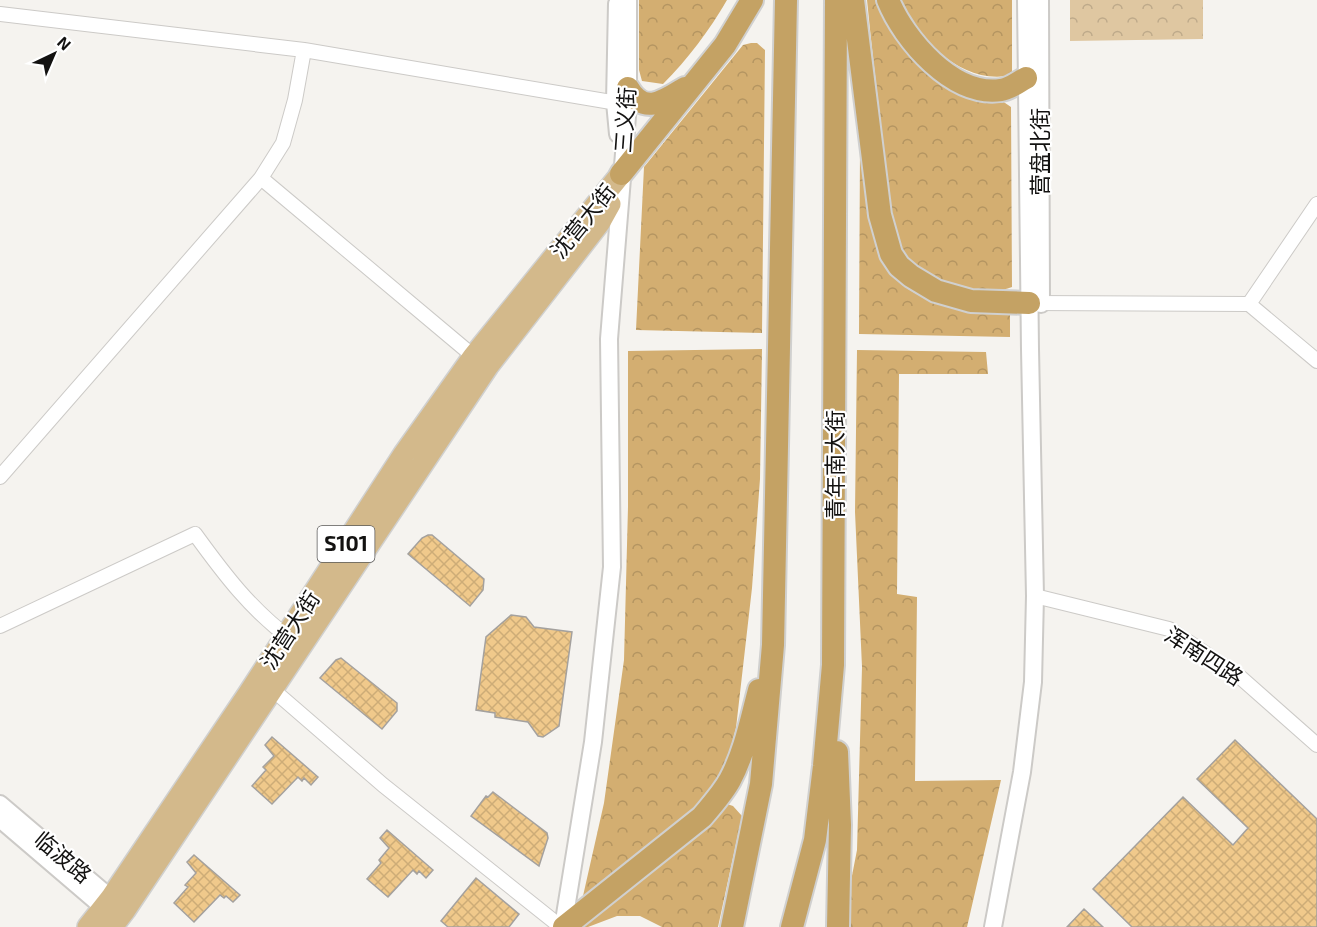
<svg xmlns="http://www.w3.org/2000/svg" width="1317" height="927" font-family="'Exo 2','Noto Sans SC',sans-serif">
<defs>
<pattern id="forest-crowns" width="20" height="18" patternUnits="userSpaceOnUse" patternTransform="scale(1.5)"><rect width="20" height="18" fill="#d3ae71"/><path d="M2 6a3 3 0 1 1 6 0M12 15a3 3 0 1 1 6 0" fill="none" stroke="#b49561"/></pattern>
<pattern id="park-crowns" width="20" height="18" patternUnits="userSpaceOnUse" patternTransform="scale(1.5)"><rect width="20" height="18" fill="#dfc7a1"/><path d="M2 6a3 3 0 1 1 6 0M12 15a3 3 0 1 1 6 0" fill="none" stroke="#beaa8a"/></pattern>
<pattern id="building-cross-hatch" width="8" height="8" patternUnits="userSpaceOnUse" patternTransform="scale(1.5)"><rect width="8" height="8" fill="#f0c98b"/><path d="M0 0l8 8M0 8l8-8" fill="none" stroke="#cdac77"/></pattern>
</defs>
<rect width="100%" height="100%" fill="#f5f3ef"/>
<path fill="url(#forest-crowns)" d="M639,0H727C709,31 688,59 663,84L642,81L639,70Z
M867,0H883L896,29L1011,107L1012,287C979,300 909,278 897,242C888,217 888,187 885,160C879,107 872,53 867,0Z
M900,0H1012V75C963,86 919,41 900,0Z
M751,43H757L765,50L762,333L636,330L644,167L743,45Z
M860,147C865,174 867,201 872,228C884,303 948,307 1010,314V337L859,334Z
M762,349L760,479L752,588L736,728L728,758L717,785L698,807L586,898L583,896L604,803L624,660L628,507V351Z
M857,350L986,352L988,374H899L897,594L917,597L915,781L1001,780L967,927H848L850,886L857,850L862,667L855,512Z
M727,804L733,806L742,816L718,927H662L640,916H617L588,927H581Z"/>
<path fill="url(#park-crowns)" d="M1070,0H1203V39L1070,41Z"/>
<path fill="url(#building-cross-hatch)" stroke="#a4a19e" stroke-width="1.5" d="M428,535H432L484,579L483,590L470,606L408,554L422,538Z
M511,615L526,617L534,627L572,632L559,726L543,737L538,736L528,722L495,717V713L476,710L486,637Z
M341,658L397,703V711L382,729L320,678L336,660Z
M272,737L318,777L311,785L304,778L302,781L298,777L272,804L252,786L266,770L263,767L274,756L265,745Z
M1235,740L1317,819V927H1132L1093,889L1183,797L1233,845L1248,828L1197,779Z
M493,792L547,833L548,838L539,866L471,816L486,796L488,797Z
M387,830L433,870L426,878L419,871L417,874L413,870L388,897L367,879L381,863L379,860L389,848L380,838Z
M194,855L240,895L233,902L226,896L224,898L220,895L194,922L174,903L188,887L185,885L196,873L187,862Z
M476,878L519,914L509,927H448L441,921Z
M1084,909L1103,927H1067Z"/>
<g fill="none" stroke-linecap="round" stroke-linejoin="round">
<g stroke="#cccac7" stroke-width="16">
<path id="minor" d="M0,14L304,50L623,104
M261,178L478,360
M1031,303L1249,304L1317,361
M1249,304L1317,204
M0,477L261,178L283,143L295,100L304,50
M1035,596L1169,629L1240,677L1317,745
M0,626L195,534C224,574 251,610 292,640
M272,689L383,785L561,927"/>
</g>
<g stroke="#cccac7" stroke-width="20">
<path id="tertiary" d="M1040,0L1041,304
M617,4L615,102L618,134
M0,804L120,906
M0,819L111,914
M563,927L593,742L612,567L609,339L628,104V0
M993,927L1022,772L1033,682L1035,596L1030,349L1026,0"/>
</g>
<g stroke="#d0d0cf" stroke-width="24">
<path id="primary" d="M88,927L111,898L249,693L404,454L473,357L621,174
M112,927L125,910L488,366L600,222L610,204"/>
</g>
<g stroke="#d0d0cf" stroke-width="26">
<path id="trunk" d="M853,0L880,215L891,254L899,266L911,276L936,291L971,301L1029,303
M888,0C904,40 953,97 1001,90C1010,89 1018,82 1026,78
M628,88C644,116 664,101 685,88
M621,174L725,45L752,0
M837,752L840,825L838,927
M564,927L702,817C712,805 723,793 730,780C745,752 751,720 759,690
M732,927L761,784L773,645L786,0
M792,927L815,840L824,766L833,665L836,0"/>
</g>
<use href="#minor" stroke="#fff" stroke-width="14"/>
<use href="#tertiary" stroke="#fff" stroke-width="16"/>
<use href="#primary" stroke="#d3b98b" stroke-width="21"/>
<use href="#trunk" stroke="#c4a264" stroke-width="22"/>
</g>
<g text-anchor="middle" stroke-width="4.5" stroke-linejoin="round" paint-order="stroke">
<rect fill="#fff" stroke="#5a5958" stroke-width="1.5" x="317.5" y="526" width="57" height="36" rx="4.5"/>
<g font-size="21" font-weight="bold" fill="#131211">
<text x="346" y="551">S101</text>
</g>
<g font-size="22" fill="#131211" stroke="#fff">
<text transform="translate(625 120) rotate(-86)" y="8">三义街</text>
<text transform="translate(1040 152) rotate(-90)" y="8">营盘北街</text>
<text transform="translate(583 221) rotate(-51)" y="8">沈营大街</text>
<text transform="translate(835 465) rotate(-90)" y="8">青年南大街</text>
<text transform="translate(290 630) rotate(-57)" y="8">沈营大街</text>
<text transform="translate(1204 656) rotate(33)" y="8">浑南四路</text>
<text transform="translate(63 857) rotate(40)" y="8">临波路</text>
</g>
</g>
<g transform="translate(54 54) rotate(44)" stroke="#ffffff" stroke-width="4.5" paint-order="stroke">
<path d="M0-4.5L10 22L0 15L-10 22Z" fill="#131211"/>
<text y="-9" font-size="16" font-weight="bold" text-anchor="middle" fill="#131211">N</text>
</g>
</svg>
